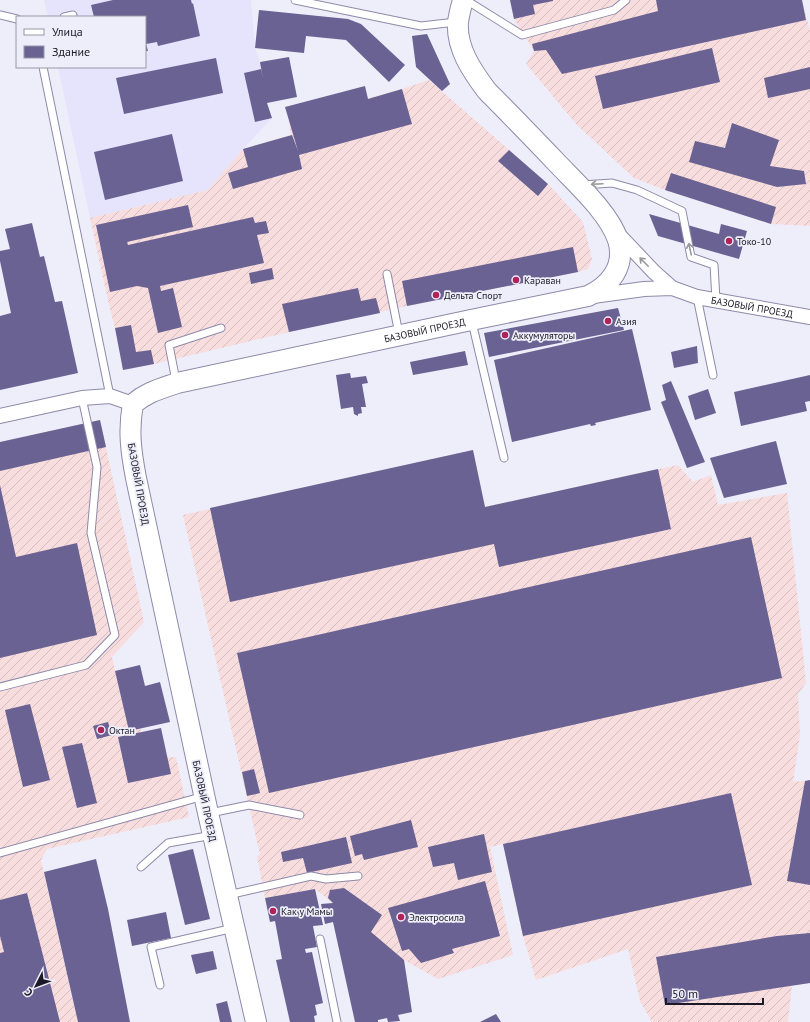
<svg xmlns="http://www.w3.org/2000/svg" width="810" height="1022" font-family="'PT Sans',sans-serif">
<defs>
<pattern id="industrial-furrows" width="10" height="10" patternUnits="userSpaceOnUse"><rect width="10" height="10" fill="#f8ddde"/><path d="M-1 1l2-2M0 10L10 0M9 11l2-2" fill="none" stroke="#d4bdbe"/></pattern>
</defs>
<rect width="100%" height="100%" fill="#eeedfa"/>
<path fill="#e6e3fc" d="M44,0H251L255,48L260,62L267,103L272,118L243,149L208,190L90,218L58,67H145V17H48Z"/>
<path fill="url(#industrial-furrows)" d="M510,0H802L810,31V226L771,224L665,190L634,178L577,125L526,64L534,51L514,19Z
M429,80L548,184L583,222L592,259L588,269L578,272L407,306L289,332L154,364L123,370L115,328L109,305L90,218L208,190L243,149L291,135L289,120L402,89Z
M100,420L144,622L112,657L129,731L140,728L150,758L176,757L189,817L47,849L41,860L78,1022H0V442Z
M473,450L485,507L678,465L693,482L711,475L718,505L787,493L806,683L798,694L800,735L793,782L810,780V983L792,985L788,1022H652L640,1001L628,949L536,980L523,936L503,844L490,847L513,955L438,979L404,960L315,889L265,898L257,856L260,855L183,515Z"/>
<path fill="#6a6292" d="M113,0H191L192,4L193,3L200,36L158,46L157,42L146,44L148,51H145V17H94L91,5Z
M510,0H553V1L533,5L535,14L514,19Z
M656,0H802L806,20L562,74L546,50L534,51L532,44L658,11Z
M259,10L348,19L361,24L405,65L389,82L346,40L306,36L304,53L255,48Z
M427,34L450,84L442,91L416,67L412,36Z
M712,48L720,82L603,109L595,76Z
M289,57L297,97L267,103L272,118L255,122L244,73L261,69L263,79L260,62Z
M216,58L223,93L124,114L116,78Z
M810,67V89L768,98L764,78Z
M365,86L368,99L402,89L412,124L299,155L302,169L233,189L228,173L248,167L243,149L292,135L298,151L285,107Z
M732,123L779,140L770,166L804,171L806,184L777,187L689,162L695,141L725,148Z
M172,134L183,181L105,200L94,152Z
M509,150L548,184L538,196L498,161Z
M671,173L776,207L771,224L665,190Z
M188,205L193,227L127,242L128,245L253,217L255,223L266,221L269,233L257,235L264,263L160,286L161,291L173,288L182,327L158,333L148,288L137,286L110,292L96,225Z
M649,214L719,234L721,224L747,231L739,259L658,236Z
M32,223L40,257L44,256L55,302L62,301L78,373L0,390V316L11,313L0,261V251L10,249L5,229Z
M573,247L578,272L407,306L402,281Z
M272,268L274,279L251,284L249,273Z
M358,288L361,301L376,298L380,313L289,332L282,304Z
M618,308L624,330L489,357L484,333Z
M131,325L136,352L151,350L154,364L123,370L115,328Z
M632,329L651,410L595,423L596,425L591,426L590,424L512,442L494,360Z
M697,346L698,363L674,368L671,352Z
M465,351L468,365L413,375L410,362Z
M350,373L351,378L366,376L368,383L362,384L366,407H361L362,413L358,414V416L354,414L353,407L341,409L336,375Z
M810,375V401L805,402L807,411L741,426L734,392Z
M671,381L705,462L687,468L661,402L666,400L662,385Z
M708,389L716,413L695,420L688,396Z
M100,420L106,447L0,471V442Z
M776,441L787,484L724,498L710,458Z
M473,450L485,507L658,469L671,529L499,567L494,544L230,602L210,508Z
M0,485L16,557L77,543L97,635L0,658Z
M751,537L782,678L269,793L237,653Z
M140,665L145,686L160,682L170,722L129,731L115,671Z
M30,704L50,780L23,787L5,710Z
M108,722L112,735L97,739L93,726Z
M161,728L171,774L128,783L118,737Z
M82,743L97,803L77,808L62,747Z
M254,769L260,793L247,796L242,772Z
M810,780V885L787,881L805,781Z
M731,793L752,885L523,936L503,844Z
M411,820L418,847L364,860L362,854L355,856L350,836Z
M484,834L492,872L458,880L454,863L433,867L428,847Z
M346,837L352,863L307,873L303,858L283,862L281,852Z
M193,849L210,919L185,925L168,855Z
M96,859L108,909L130,1022H78L44,872Z
M485,881L500,936L452,949L454,953L421,963L409,949L402,951L388,908Z
M344,888L382,915L371,932L404,960L412,1012L398,1015L400,1021L388,1022L387,1018L378,1020V1022H355L333,922L325,924L321,904L333,903L328,898L330,890Z
M315,889L323,925L313,926L317,947L305,949L306,953L312,952L323,1003L315,1005L317,1015L314,1016L315,1022H290L276,960L282,959L275,921L270,922L265,898Z
M27,893L60,1022H0V953L4,952L0,936V900Z
M166,912L171,938L132,946L127,920Z
M810,933V983L665,1005L656,957L777,936Z
M213,951L217,969L196,974L191,955Z
M227,1001L232,1022H220L216,1004Z
M496,1014L501,1022H480Z"/>
<g fill="none" stroke-linecap="round" stroke-linejoin="round">
<g stroke="#8e8aa9" stroke-width="9">
<path id="lane" d="M295,0L421,26L456,22
M466,0L522,35L614,10L626,0
M0,15L17,19
M64,17L73,15
M43,67L110,396
M582,185L612,183L637,190L682,211L691,257L714,265L716,300
M387,274L399,334
M697,297L713,375
M472,322L504,458
M176,381L169,345L221,328
M0,687L86,665L115,635L91,533L97,467L82,398
M210,813L249,805L300,815
M0,853L204,796
M141,867L168,843L213,835
M228,895L311,876L326,879L358,876
M320,939L337,1022
M160,985L151,947L234,928"/>
</g>
<g stroke="#8e8aa9" stroke-width="16">
<g id="street">
<path d="M618,234L654,272L672,288"/>
<path id="s1" d="M593,296L644,289L672,288L697,297L810,317"/>
<path d="M0,416L82,398L110,396L133,404"/>
</g>
</g>
<g stroke="#8e8aa9" stroke-width="22">
<g id="secondary">
<path id="s2" d="M256,1022L208,813L136,478C131,452 128,430 133,404C147,392 160,389 177,383L471,320L588,296C610,286 626,266 618,240C609,213 577,184 557,163C534,139 511,115 487,91C472,71 456,48 458,22C459,15 461,7 463,0"/>
</g>
</g>
<use href="#lane" stroke="#fff" stroke-width="7"/>
<use href="#street" stroke="#fff" stroke-width="14"/>
<use href="#secondary" stroke="#fff" stroke-width="20"/>
</g>
<defs><path id="oneway-shaft" d="M-6 0H5M1.5-3L5.5 0L1.5 3" fill="none" stroke-width="1.6" stroke-linecap="round" stroke-linejoin="round"/></defs>
<g stroke="#98989d">
<use href="#oneway-shaft" transform="translate(597 184) rotate(177)"/>
<use href="#oneway-shaft" transform="translate(690 249) rotate(-102)"/>
<use href="#oneway-shaft" transform="translate(644 262) rotate(-135)"/>
</g>
<g fill="#b0225a" stroke="#eeedfa" stroke-width="1.5">
<circle cx="729" cy="241" r="4"/>
<circle cx="516" cy="280" r="4"/>
<circle cx="436" cy="295" r="4"/>
<circle cx="608" cy="321" r="4"/>
<circle cx="505" cy="335" r="4"/>
<circle cx="101" cy="730" r="4"/>
<circle cx="273" cy="911" r="4"/>
<circle cx="401" cy="917" r="4"/>
</g>
<g text-anchor="middle" stroke-width="3.5" stroke-linejoin="round" paint-order="stroke">
<g font-size="10" fill="#1b1925" stroke="#eeedfa" text-anchor="start">
<text x="737" y="245">Токо-10</text>
<text x="524" y="284">Караван</text>
<text x="444" y="299">Дельта Спорт</text>
<text x="616" y="325">Азия</text>
<text x="513" y="339">Аккумуляторы</text>
<text x="109" y="734">Октан</text>
<text x="281" y="915">Как у Мамы</text>
<text x="409" y="921">Электросила</text>
</g>
<g font-size="10" fill="#1b1925" stroke="#eeedfa">
<text dy="4" stroke="none"><textPath href="#s1" startOffset="162">БАЗОВЫЙ ПРОЕЗД</textPath></text>
<text dy="4" stroke="none"><textPath href="#s2" startOffset="934">БАЗОВЫЙ ПРОЕЗД</textPath></text>
<text transform="translate(139 484) rotate(80)" y="4">БАЗОВЫЙ ПРОЕЗД</text>
<text transform="translate(205 801) rotate(78)" y="4">БАЗОВЫЙ ПРОЕЗД</text>
</g>
</g>
<rect x="16" y="16" width="130" height="52" fill="#eeedfa" stroke="#9a98a5"/>
<rect x="24" y="29" width="20" height="6" fill="#ffffff" stroke="#9a98a5"/>
<text x="52" y="36" font-size="12" fill="#1b1925">Улица</text>
<rect x="24" y="46" width="20" height="12" fill="#6a6292" stroke="#9a98a5"/>
<text x="52" y="56" font-size="12" fill="#1b1925">Здание</text>
<g transform="translate(36 986) rotate(228)" stroke="#eeedfa" stroke-width="3" paint-order="stroke">
<path d="M0-3L7 15L0 10L-7 15Z" fill="#1b1925"/>
<text y="-6" font-size="11" font-weight="bold" text-anchor="middle" fill="#1b1925">С</text>
</g>
<path d="M666 998v6h97v-6" fill="none" stroke="#1b1925" stroke-width="2"/>
<text x="672" y="998" font-size="12" fill="#1b1925" stroke="#eeedfa" stroke-width="3" paint-order="stroke">50 m</text>
</svg>
